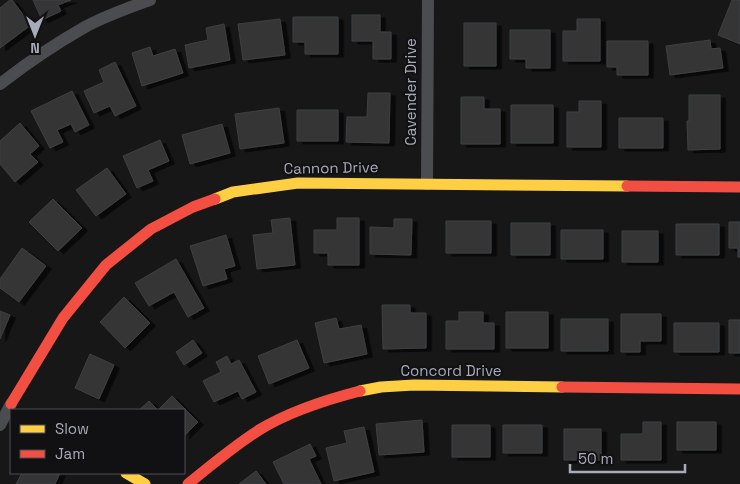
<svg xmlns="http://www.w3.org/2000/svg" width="740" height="484" font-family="'Space Grotesk',sans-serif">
<defs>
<filter id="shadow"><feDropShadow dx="5.5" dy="3" stdDeviation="0" flood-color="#0009"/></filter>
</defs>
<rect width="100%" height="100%" fill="#171717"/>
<path fill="#353536" stroke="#3f4043" filter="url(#shadow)" d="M10,0H12L31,25L0,48V8Z
M33,0H71L58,5L61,11L42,20Z
M732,0H740V44L718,35Z
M352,15H380V32H391V59H373V41H352Z
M293,17H338V54H305V42H293Z
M280,19L285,55L243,60L238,24Z
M577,19H600V61H563V31H577Z
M464,23H496V66H464Z
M224,24L230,60L189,68L185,45L208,40L206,28Z
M510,30H550V68H526V59H510Z
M710,40L711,49L720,48L723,68L670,75L666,46Z
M607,41H648V75H617V67H607Z
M150,47L153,56L175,49L183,73L142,86L132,53Z
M115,62L136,106L115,116L110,106L94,113L84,91L104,82L99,70Z
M72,91L89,125L75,132L71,124L57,130L63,142L50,148L31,111Z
M368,93H390L389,143L346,142L347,117H367Z
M689,95H720V149L688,150L687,121H689Z
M461,97H484V109H500V144H461Z
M579,101H601V147H567V112H579Z
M511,105H553V143H511Z
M279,108L284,143L240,149L235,114Z
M297,110H338V141H297Z
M619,118H663V148H619Z
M20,123L39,146L30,154L38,162L15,182L0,164V141Z
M222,124L230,153L190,164L182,135Z
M160,140L169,161L148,170L153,181L137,188L123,156Z
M107,168L126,194L96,216L76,190Z
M53,199L82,228L58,251L29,222Z
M290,218L295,265L257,269L253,235L273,233L271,220Z
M337,218H359V265H328V253H314V230H337Z
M394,219H412L411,255L370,254V227L394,228Z
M446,221H491V253H446Z
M729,222H740V257H738V248H729Z
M511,223H550V255H511Z
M676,224H719V255H676Z
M561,230H603V259H561Z
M622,231H658V262H622Z
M226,235L235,266L224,269L227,279L203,286L190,246Z
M22,248L46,266L19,302L0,288V279Z
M176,259L204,308L188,317L174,292L149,306L135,283Z
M124,297L150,323L125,348L100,322Z
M382,305H410V313H426V348L383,349Z
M0,311L10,315L0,339Z
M459,312H483V323H494V349H446V321H459Z
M506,312H548V348H506Z
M621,314H661V341H640V352H621Z
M336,318L339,329L361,325L367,354L324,363L315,323Z
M561,319H608V351H561Z
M729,320H740V353H729Z
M674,323H719V352H674Z
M193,340L202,353L184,365L176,352Z
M297,340L309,368L269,384L258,356Z
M90,354L114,365L99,399L75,388Z
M227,356L231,364L239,360L256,392L242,399L238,391L214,402L203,381L221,372L216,362Z
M172,396L198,422L184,436V410H139L149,401L158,410Z
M422,420L424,452L379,455L376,424Z
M643,422H661V460H621V434H643Z
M677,422H716V450H677Z
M452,425H490V457H452Z
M503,425H542V453H503Z
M364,427L374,472L334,481L326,448L347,443L344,431Z
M564,429H601V460H564Z
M310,444L316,456L309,459L321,484H284L273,462Z
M256,471L266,484H239Z
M22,473H60L55,484H16Z"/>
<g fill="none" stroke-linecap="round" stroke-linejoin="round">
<path stroke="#4b4c50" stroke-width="12" d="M0,84C27,63 55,44 85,27C105,16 128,8 150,0
M427,184L428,0
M0,425L11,404"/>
<path stroke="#ffcf43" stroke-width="11" d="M215,199L233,192L298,183L627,186
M360,391L381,387L414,385L562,387
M126,473L145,484"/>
<path stroke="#f24e42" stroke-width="11" d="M627,186L740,187
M562,387L740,389
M11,404L63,318L106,265L151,229L193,207L215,199
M188,484C211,465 234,446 259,430C290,411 325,400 360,391"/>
</g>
<g text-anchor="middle" stroke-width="4" stroke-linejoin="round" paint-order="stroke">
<g font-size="15" fill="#a8abb8" stroke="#111113">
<text transform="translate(411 92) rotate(-90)" y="5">Cavender Drive</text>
<text transform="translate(331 168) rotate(-1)" y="5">Cannon Drive</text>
<text x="451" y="376">Concord Drive</text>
</g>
</g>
<rect x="10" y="409" width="175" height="65" fill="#111113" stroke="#4d4f55"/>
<rect x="20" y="425" width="25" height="8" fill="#ffcf43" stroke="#4d4f55"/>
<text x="55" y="434" font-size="15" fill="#a8abb8">Slow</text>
<rect x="20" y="450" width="25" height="8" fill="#f24e42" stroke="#4d4f55"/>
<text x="55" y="459" font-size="15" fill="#a8abb8">Jam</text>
<g transform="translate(35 35) rotate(180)" stroke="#111113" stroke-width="4" paint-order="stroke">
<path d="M0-4L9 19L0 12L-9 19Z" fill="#a8abb8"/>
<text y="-8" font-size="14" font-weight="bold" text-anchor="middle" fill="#a8abb8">N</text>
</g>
<path d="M570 464v8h115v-8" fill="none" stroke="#a8abb8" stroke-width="2.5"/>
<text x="578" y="464" font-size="15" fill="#a8abb8" stroke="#111113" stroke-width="4" paint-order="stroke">50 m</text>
</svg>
